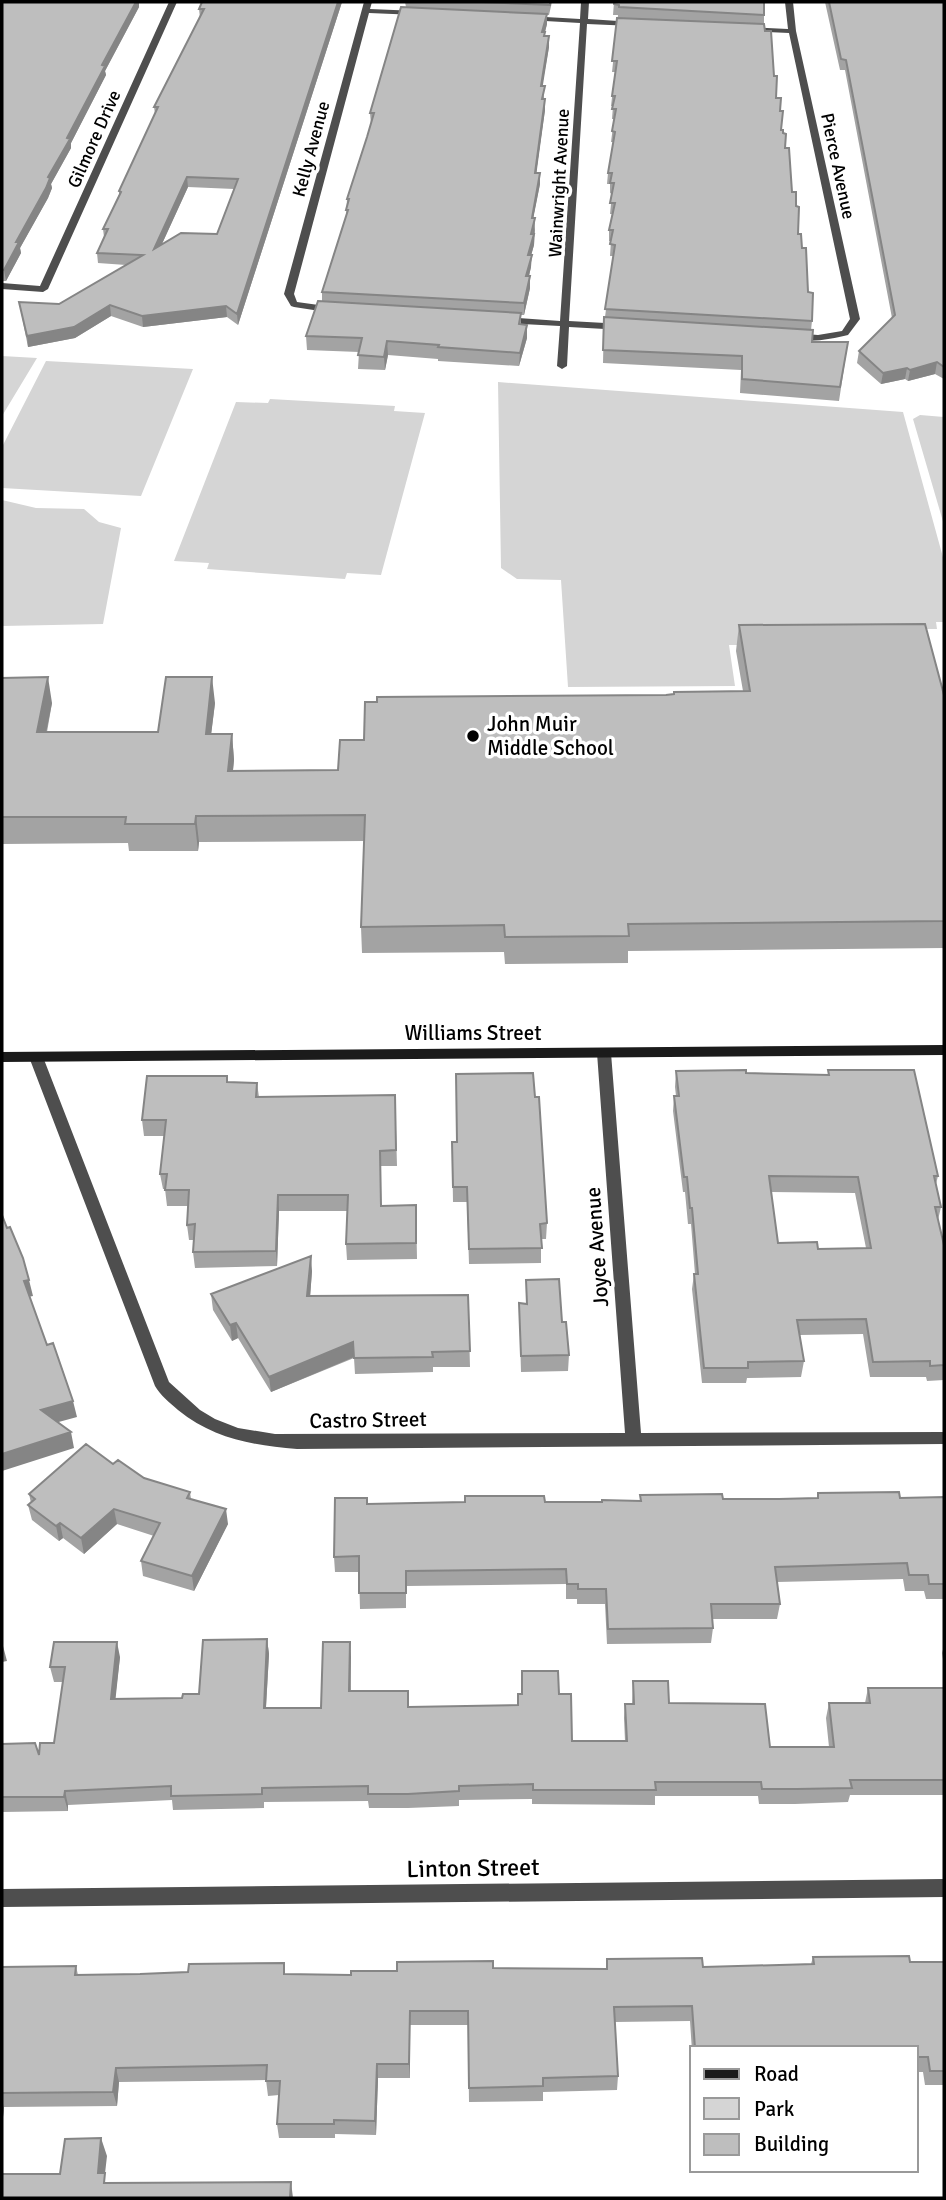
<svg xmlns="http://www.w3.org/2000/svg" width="946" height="2200" font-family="Signika,sans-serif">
<rect width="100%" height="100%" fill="#fff"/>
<path fill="#d5d5d5" d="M2,356L37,358L2,416Z
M46,361L193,369L141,496L2,488V447Z
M498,382L903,412L944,561V622H936L937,629H905L908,645H729L735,686L568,687L561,580L517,579L501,568Z
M270,399L395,406L394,411L425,413L381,575L347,573L345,579L207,569L209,563L174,561L236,402L268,403Z
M920,415L944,417V525L913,419Z
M2,500L36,508L84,509L99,522L121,528L103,624L2,626Z"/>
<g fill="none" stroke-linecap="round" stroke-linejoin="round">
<path fill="#4e4e4e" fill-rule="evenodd" d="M169,2H177L48,289L43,292L2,289V283L40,286Z
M364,2H372L370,9L417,11L421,13L417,15L369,13L294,294L297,302L333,307L338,310L333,313L294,307L291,306L284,294Z
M581,2H589L588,19L633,22L637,24L633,26L587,24L569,321L623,324L628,327L623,330L569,327L567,366L562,369L557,366L560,326L503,323L498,320L503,317L560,321L580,23L528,20L524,18L528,16L580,19Z
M785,2H793L796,31L860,319L848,335C830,339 805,345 788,336L793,333L818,335L842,331L850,319L789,33L748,31L744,29L748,27L788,29Z
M604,1048L611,1053L641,1433L944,1432V1444L297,1449C252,1445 214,1439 178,1410C170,1403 160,1395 155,1386L29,1057L36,1052L43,1057L169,1382L200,1410L215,1419L238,1428L275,1434L625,1433L597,1053Z
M944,1879V1897L2,1907V1889Z"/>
<path fill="#1b1b1b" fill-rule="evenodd" d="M944,1045V1055L2,1062V1052Z"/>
</g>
<path fill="#a3a3a3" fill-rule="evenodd" d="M2,2L139,7L105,71L106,75L71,143V148L51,184L52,188L48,198L20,248L21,253L6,281H2Z
M202,2H342L238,325L227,317L143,327L111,316L75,338L28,347L19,302L59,304L126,265L98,263L97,253L104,237L103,229L119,195V191L155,114L154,107L200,18L199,9ZM188,187L234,189L217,234L162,244Z
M402,2H552L549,15H547V24L545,32V36H549V47L542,86L544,97L545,110L536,173H540V184L533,218L535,230L534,245L531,255V267L529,276L530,288L524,315H521V324L527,338L519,366L438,361V359L388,355L385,370L358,369L359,352L307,350L306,336L322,301V292L346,218L347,199L371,124L370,113L406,7L405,2Z
M614,2L764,15V24L776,98L780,111L781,130L792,192L796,206L798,234L802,248L812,321L811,330L812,342H848L839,401L740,393L741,370L603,363L604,317H605L613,256H610L611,241H609V230L612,214H610L612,194L610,193V184H607L608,173L614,142H611L614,119H612L613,106H611L615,72H612L618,15H613Z
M825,2H944V379L935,374L908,381L905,379L881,384L857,363L859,351L892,318L845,70H840Z
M739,625L944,695V948L628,951V963L505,964L504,952L362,953L361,927L364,841L199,842L198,851H129L128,843L2,844V678L52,703L47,732H158L215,703L211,734H232L234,760L233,771L338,770L364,740L666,695L743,691L736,651Z
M828,1070L938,1176L936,1184L941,1207L938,1220L944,1245V1380L927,1381L926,1377H870L863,1334L800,1335L804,1361L801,1377L747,1378L746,1383H702L692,1289L694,1274H695L691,1224H688L685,1192H683L673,1111L674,1096H676L675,1087L676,1071L828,1075ZM771,1192L855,1193L866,1248L818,1249L778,1243Z
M228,1082L257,1083L259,1097L395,1095L397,1166H381V1206L416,1205L417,1259L347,1260L346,1244L347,1211H279L277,1266L195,1268L193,1252L194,1240H189L187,1225L188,1206H167L165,1189H163L160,1174L165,1136H144L142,1120Z
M452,1142H457L547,1223L546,1239H541V1263L469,1264L467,1202H453Z
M312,1271L310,1296L468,1295L470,1367H433V1372L355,1374L354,1358L271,1392L238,1338L232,1341L213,1310L211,1294Z
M526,1280L562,1322L569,1355L568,1371L521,1372L519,1303L526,1304Z
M113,1464L144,1478L190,1492L191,1499L228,1524L194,1591L143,1576L141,1561L154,1536L117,1524L84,1554L63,1538L59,1541L32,1520L28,1505L31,1503L29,1494Z
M818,1493L900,1498L944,1497V1599H926L924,1591H905L903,1579L777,1582L780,1604L777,1619H713V1628L711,1643L607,1644L605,1604H577V1599H566V1584L406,1586V1608L360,1609L359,1572H335L334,1557L367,1504L602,1502L640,1501V1495L723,1499H779L817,1498Z
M267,1639L269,1654L266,1708H321L350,1642L351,1691L409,1707L518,1705L522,1694V1671L559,1694L572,1741H625L624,1718L625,1704H632L633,1681L669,1703L770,1747H829L826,1718L829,1703H865L868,1688H944V1795H850L848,1802L795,1804H759L758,1796H655V1805L532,1804V1799L459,1800V1806L408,1808H369L368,1801L264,1802V1808L173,1810L172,1800L68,1805V1811L2,1812V1744L39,1755L54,1743L63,1682H54L50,1667L120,1657L115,1699L182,1698L199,1694Z
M944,1646V1665L942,1653Z
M813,1957L910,1962H944V2085H925L923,2072H916V2048H692V2051L690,2021L615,2022L618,2076L617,2090L543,2092V2101L469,2102L468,2025H410V2078H378L376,2135L335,2134V2138H279L277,2124L279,2095L268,2096L266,2080L119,2082L117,2106L4,2107L2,2127V1967L76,1966L78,1975H351L397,1971L493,1968L606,1969L607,1959L703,1967L811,1964Z"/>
<path fill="#858585" d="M134,2H139V7L105,71L106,75L71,143V148L51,184L52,188L48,198L20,248L21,253L6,281L4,270L16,242Z
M338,2H342L238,325L237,314Z
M547,14V24L542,43V32Z
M549,36V47L541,97V86Z
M545,99V110L535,184V173Z
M540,173V184L531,230L532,218Z
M187,177L188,187L155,259L154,249Z
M535,218L534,245L528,267V255Z
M532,255L531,267L526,288V276Z
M530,276V288L524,315V303Z
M110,305L111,316L75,338L28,347L27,336Z
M226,306L227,317L143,327L142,316Z
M527,325V338L519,366L520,353Z
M387,341L388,355L385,370L384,357Z
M937,362L935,374L908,381L910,370Z
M907,368L905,379L881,384L883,373Z
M48,677L52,703L41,758L37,732Z
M212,677L215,703L208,760L206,734Z
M232,734L234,760L230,797L228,771Z
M196,816L199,842L198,851L195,824Z
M278,1195L279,1211L277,1266L276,1251Z
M311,1256L312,1271L309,1312L307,1296Z
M29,1280L33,1296L28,1297L24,1281Z
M236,1323L238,1338L232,1341L230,1325Z
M353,1342L354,1357L271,1392L269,1377Z
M73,1401L77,1417L44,1426L41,1410Z
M71,1432L74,1448L2,1471V1454Z
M114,1509L117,1524L84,1554L81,1538Z
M226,1509L228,1524L194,1591L192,1576Z
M60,1523L63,1538L59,1541L56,1526Z
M267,1639L269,1654L265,1723L264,1708Z
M117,1642L120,1657L114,1713L111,1699Z
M350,1642L351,1657L350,1706L349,1691Z
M2,1646H3L7,1661L2,1662Z
M65,1791L68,1805V1811L64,1797Z
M410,2011V2078L409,2064Z
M377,2064L378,2078L376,2135L375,2121Z
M116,2068L119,2082L117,2106L113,2092Z
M2,2100L4,2107L2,2127Z
M101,2138L107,2156L103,2191L98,2173Z
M291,2182L293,2198H290Z"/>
<path fill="#bebebe" stroke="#858585" stroke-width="2" fill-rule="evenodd" d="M2,2H136L102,65L105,66L67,138L70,139L48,177L50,178L46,188L16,242H19L4,270H2Z
M202,2H338L237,314L226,306L142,316L110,305L74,327L27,336L19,302L59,304L143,255L97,253L108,229H103L121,192L119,191L158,107H154L204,9H199ZM187,177L238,179L217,234L181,233L154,249Z
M481,2H550V5Z
M614,2H764V15L619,7V5L614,4Z
M829,2H944V367L937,362L910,370L907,368L883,373L859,351L895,315L846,60L841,59Z
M401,7L547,14L542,32H545L544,36H549L541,86H545L542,99H545L535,173H540L532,218H535L531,234H534L528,255H532L526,276H530L524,303L322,292L348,210H346L349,199H347L367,137L374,113H370Z
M617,18L764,24L765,31H771L774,76H777L776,98H781L780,111H783L781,130H783V133L786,134L785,148H789L792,192H796V206L799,207L798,234H801L802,248H806L808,292L813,293L812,321L605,309L615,245L610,244L613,230H609L615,203H610L614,183H610L612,173H608L615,132L612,131L616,109H612L615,96H612L617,61H612Z
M318,301L521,313L519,324L527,325L520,353L438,347L439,345L387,341L384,357L358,355L362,338L306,336Z
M604,317L813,330L812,342H848L840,387L742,379V356L603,350Z
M925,624L944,695V921L628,924L629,936L505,937L504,925L361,927L365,815L196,816L195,824H125L126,817H2V678L48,677L37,732H158L166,677H212L206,734H232L228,771L338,770L340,740H364L365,702H377V697L666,695L674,694V692L750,691L739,625Z
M746,1070V1073L829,1075L828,1070H914L938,1176H934L941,1207H935L944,1245V1365L930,1366V1361L873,1362L866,1319L797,1320L804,1361L748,1362V1368H704L694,1274H698L692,1208H690L687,1177H684L674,1096H679L676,1071ZM769,1176L858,1177L871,1248L818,1249L817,1242L778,1243Z
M533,1073L535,1097H539L547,1223L540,1224L542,1248L469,1249L467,1187H453L452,1142H457L456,1074Z
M147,1076H227V1082L257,1083L256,1097L395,1095L396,1150L380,1151L381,1206L416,1205V1243L346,1244L348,1195H278L276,1251L193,1252L195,1224L187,1225L189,1190H165L167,1174H160L166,1120H142Z
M2,1215L7,1228L10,1227L23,1258L29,1280L24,1281L47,1345L53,1343L73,1401L41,1410L71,1432L2,1454Z
M311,1256L307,1296L468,1295L470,1351L432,1352L433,1357L354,1358L353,1342L269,1377L236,1323L230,1325L211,1294Z
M559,1279L562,1322H566L569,1355L521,1356L519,1303L527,1304L526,1280Z
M86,1444L113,1464L118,1460L144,1478L190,1492L187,1498L226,1509L192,1576L141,1561L160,1523L114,1509L81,1538L60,1523L56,1526L28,1505L35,1499L29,1494Z
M899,1492L900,1498L944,1497V1584H929L928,1575H909L907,1563L775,1567L780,1604H711L713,1628L608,1629L606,1589H578V1584H567L566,1569L406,1571V1593H359V1556L334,1557L335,1498H367V1504L465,1502V1496H544L545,1502H602V1500L641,1501L640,1495L722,1494L723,1499H779L818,1498V1493Z
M267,1639L264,1708H321L323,1642H350L349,1691H408V1707L518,1705V1694H522V1671H558L559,1694H571L572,1741H627L625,1704H634L633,1681H668L669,1703L765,1704L770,1747H834L829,1703H870L868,1688H944V1780H850L852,1788L797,1789H762L761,1782H655L656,1790H533V1784L459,1786V1791L408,1794H368V1786L262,1788V1794L171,1796V1786L65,1791L64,1797H2V1744L35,1743L39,1755L40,1743H54L65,1667H50L54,1642H117L111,1699L182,1698L183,1694H199L203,1640Z
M909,1956L910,1962H944V2071H930L928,2057H916V2048H695L692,2006L614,2007L618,2076L543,2078V2086L469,2088L468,2011H410L409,2064H377L375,2121L334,2120V2124H277L280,2081H266L267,2065L116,2068L113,2092L2,2093V1967L76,1966L75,1975L140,1974L188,1972L189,1964L284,1963V1974L351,1975V1971H397V1962L493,1961V1968L607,1969V1959L702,1958L703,1967L814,1964L813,1957Z
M101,2138L98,2173H105L104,2183L291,2182L290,2198H2V2174H60L65,2139Z"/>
<circle fill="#000" stroke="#fff" stroke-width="2.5" cx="473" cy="736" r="7"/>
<g text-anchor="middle" stroke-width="7" stroke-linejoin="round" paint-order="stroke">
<g font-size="18" fill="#000" stroke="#fff">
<text transform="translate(94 139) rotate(-66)" y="6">Gilmore Drive</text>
<text transform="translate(311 149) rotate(-75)" y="6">Kelly Avenue</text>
<text transform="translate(838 166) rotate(78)" y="6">Pierce Avenue</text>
<text transform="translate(559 183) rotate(-87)" y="6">Wainwright Avenue</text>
</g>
<g font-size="21" fill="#000" stroke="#fff" text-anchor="start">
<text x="487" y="731">John Muir<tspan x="487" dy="24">Middle School</tspan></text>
</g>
<g font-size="21" fill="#000" stroke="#fff">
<text x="473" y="1040">Williams Street</text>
<text transform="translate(597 1247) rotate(-94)" y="7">Joyce Avenue</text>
<text transform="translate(368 1420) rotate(-1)" y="7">Castro Street</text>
</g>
<g font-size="24" fill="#000" stroke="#fff">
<text transform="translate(473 1868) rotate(-1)" y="8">Linton Street</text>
</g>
</g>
<rect width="946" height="2200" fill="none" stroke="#000000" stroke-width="7"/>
<rect x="690" y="2046" width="228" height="126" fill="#ffffff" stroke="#999999" stroke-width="2"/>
<rect x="704" y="2069" width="35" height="10" fill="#1b1b1b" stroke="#999999" stroke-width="2"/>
<text x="754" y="2081" font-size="21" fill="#000000">Road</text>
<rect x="704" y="2098" width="35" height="21" fill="#d5d5d5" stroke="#999999" stroke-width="2"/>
<text x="754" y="2116" font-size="21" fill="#000000">Park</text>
<rect x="704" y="2134" width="35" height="21" fill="#bebebe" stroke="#999999" stroke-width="2"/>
<text x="754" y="2151" font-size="21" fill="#000000">Building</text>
</svg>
